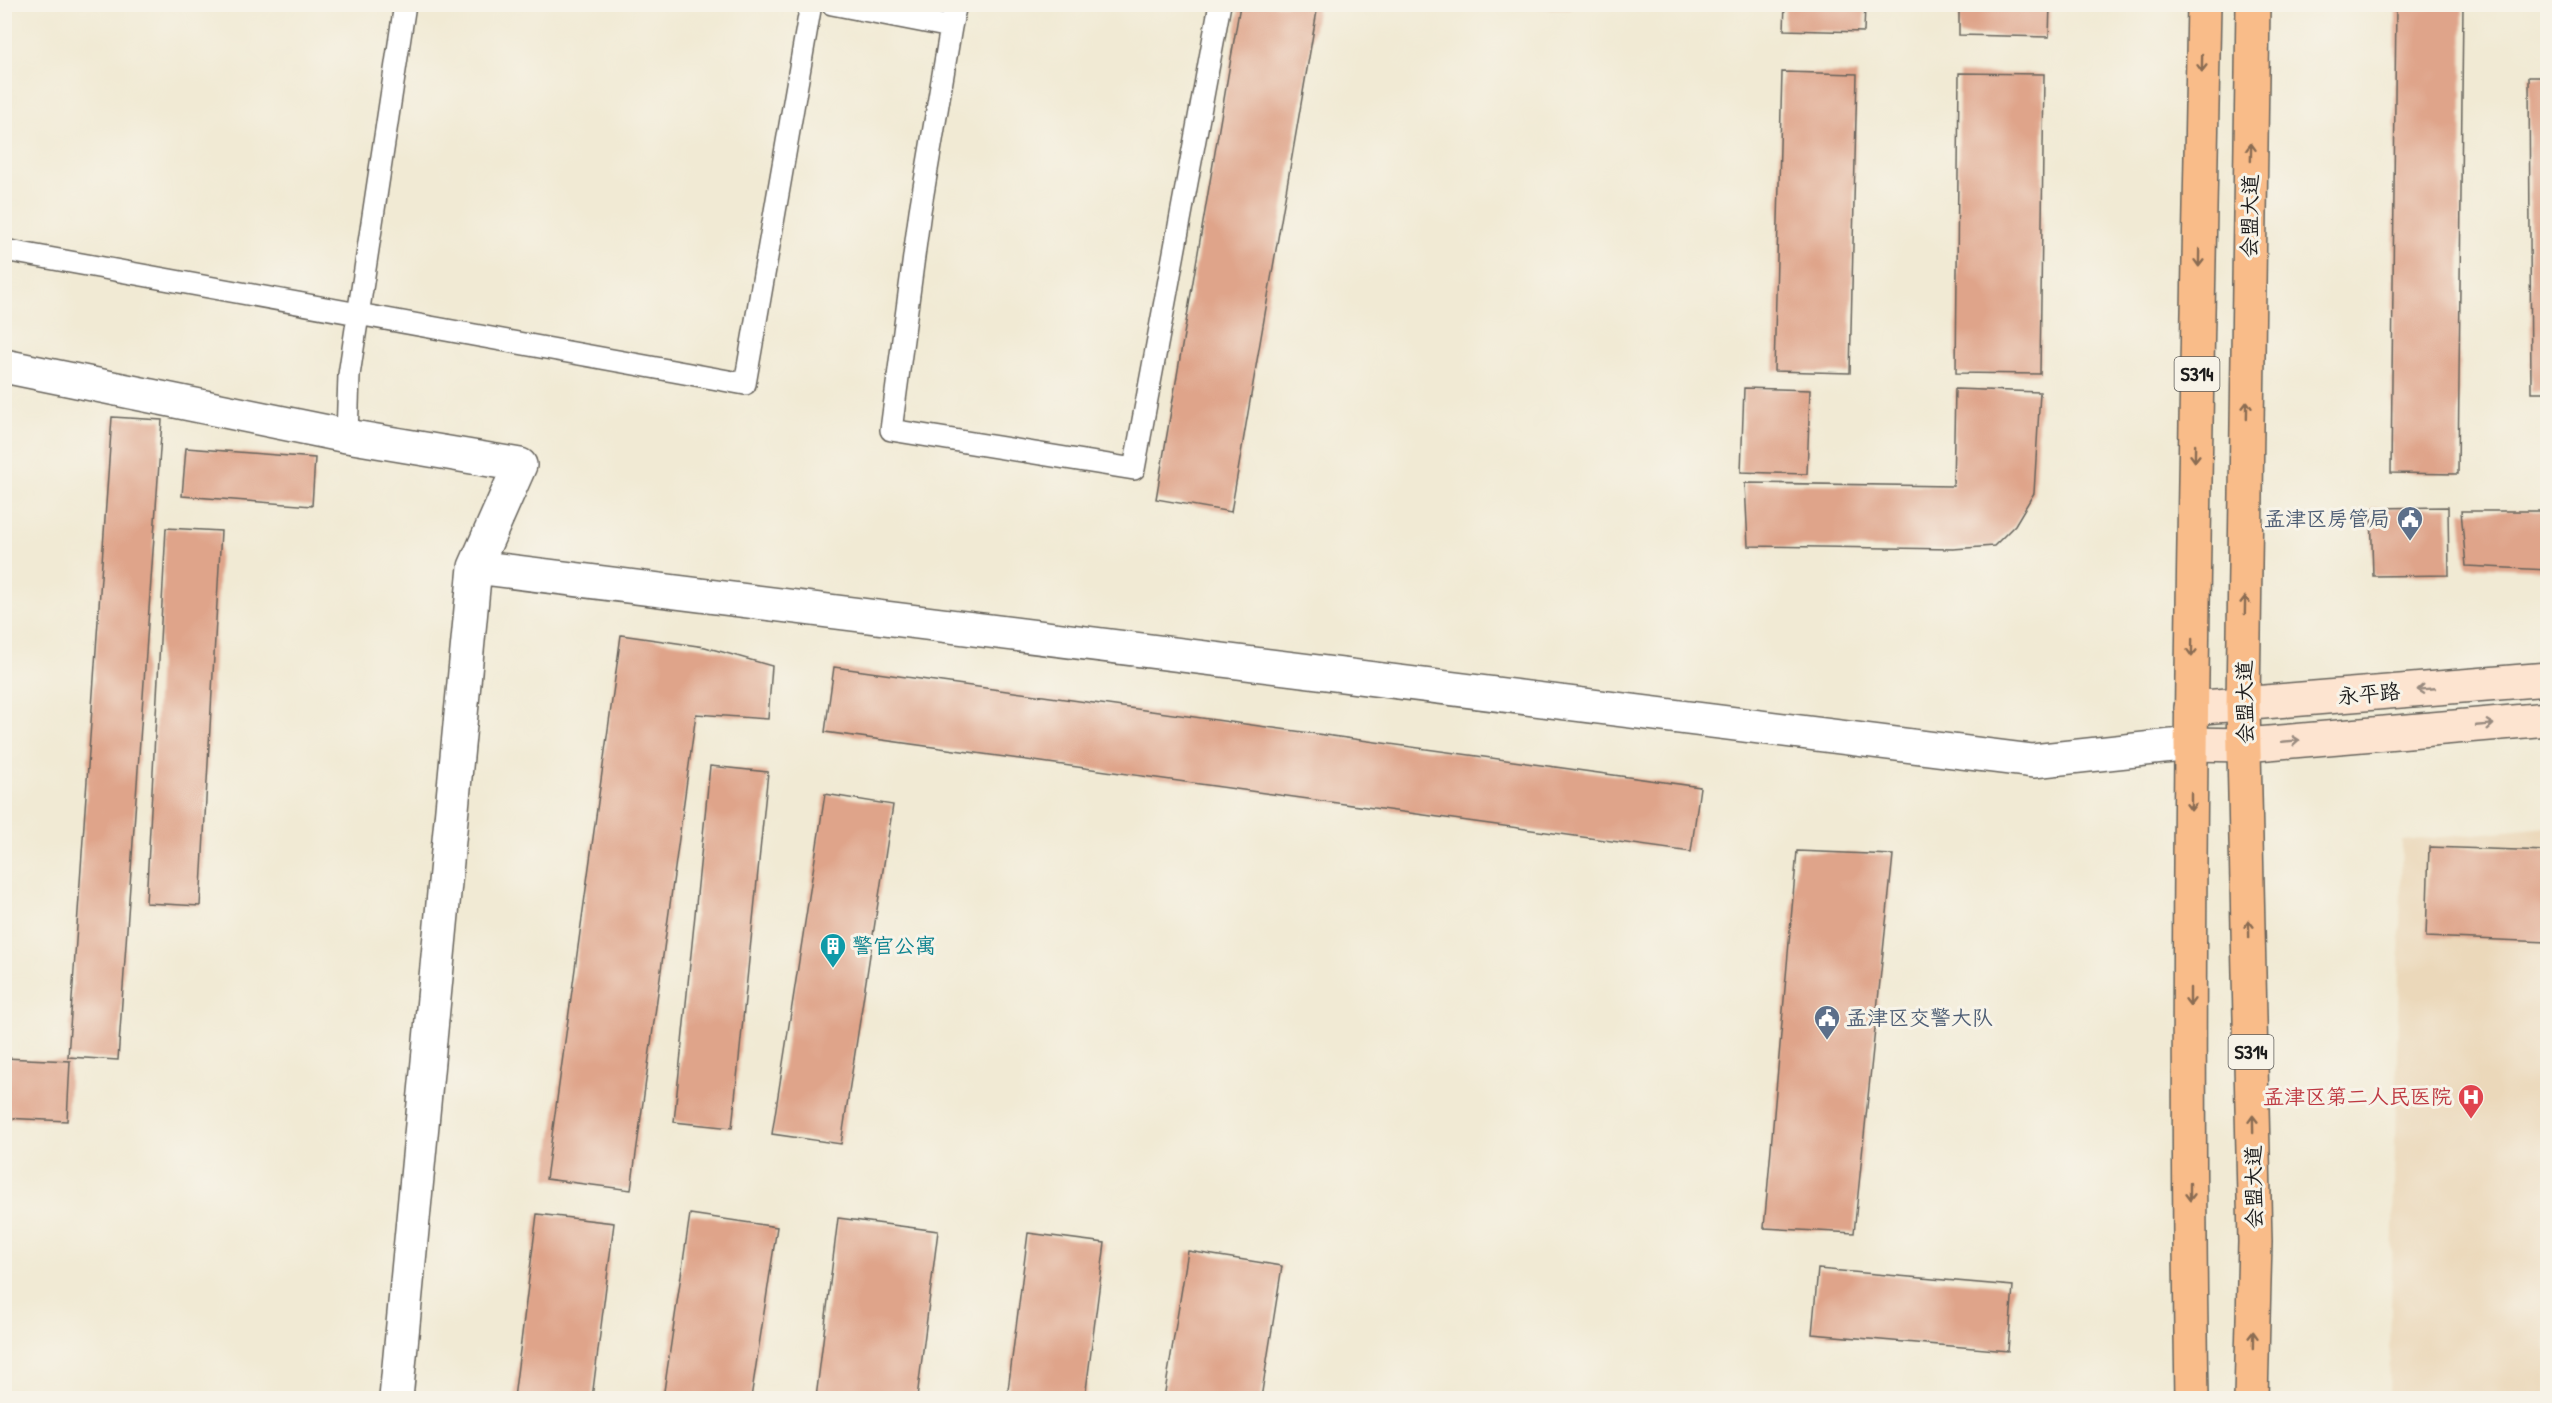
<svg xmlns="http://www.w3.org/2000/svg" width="2552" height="1403" font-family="'Patrick Hand','LXGW WenKai TC',sans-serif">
<rect width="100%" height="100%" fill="#f7f3e8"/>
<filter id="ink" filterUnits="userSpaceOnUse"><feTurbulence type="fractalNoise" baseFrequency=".0167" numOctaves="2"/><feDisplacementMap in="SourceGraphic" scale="12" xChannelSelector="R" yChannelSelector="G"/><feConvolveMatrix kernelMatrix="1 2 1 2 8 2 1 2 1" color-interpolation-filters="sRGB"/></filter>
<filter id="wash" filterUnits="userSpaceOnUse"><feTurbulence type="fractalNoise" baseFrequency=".008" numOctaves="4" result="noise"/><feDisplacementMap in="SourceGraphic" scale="24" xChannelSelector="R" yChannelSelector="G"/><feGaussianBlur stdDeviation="1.35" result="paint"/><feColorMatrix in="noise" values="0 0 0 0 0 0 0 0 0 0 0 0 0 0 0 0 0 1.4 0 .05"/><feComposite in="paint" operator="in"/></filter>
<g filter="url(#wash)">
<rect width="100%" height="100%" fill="#f1ead4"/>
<path fill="#ebd8ba" d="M2547,827V1398H2389L2402,841Z"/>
<g id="blocks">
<path fill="#dfa48a" d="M1500,4H1571V9L1500,6Z
M1785,4H1865L1864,32L1784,30Z
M1959,4H2050L2049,37L1959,35Z
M2396,4H2463L2458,474L2391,473Z
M1240,5H1318L1231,512L1156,499Z
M1782,72L1857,74L1850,373L1774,371Z
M1959,73L2044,74L2040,374L1956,373Z
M2529,77H2548V392H2531Z
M1744,388L1810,390L1807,474L1741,472Z
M1955,389L2040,392L2034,493L2015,525L1994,546L1953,549L1748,546L1745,483L1953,486Z
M112,417L162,420L118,1060L68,1057Z
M186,448L315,458L312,506L182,496Z
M2448,507L2449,575L2373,576L2371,508Z
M2461,511H2548V570L2466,566Z
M166,528L221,531L200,906L146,903Z
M621,635L705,647L772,666L768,719L696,714L631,1190L546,1179Z
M834,667L1700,787L1691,852L825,732Z
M710,766L768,772L732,1128L674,1122Z
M825,794L893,805L841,1144L772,1134Z
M2429,847L2548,851V942L2426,937Z
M1797,851L1893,855L1854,1233L1764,1228Z
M4,1058L70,1061L67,1121L4,1118Z
M537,1214L614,1223L592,1398H514Z
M690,1214L777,1227L751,1398H663Z
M838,1218L938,1231L917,1398H816Z
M1028,1233L1105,1243L1085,1398H1007Z
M1188,1251L1282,1266L1261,1398H1164Z
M1818,1269L2013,1286L2008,1351L1812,1334Z"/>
</g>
</g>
<g filter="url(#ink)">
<use href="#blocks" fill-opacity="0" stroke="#67645c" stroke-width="1.5"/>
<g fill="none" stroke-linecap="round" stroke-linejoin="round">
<g stroke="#67645c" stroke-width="24">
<path id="lane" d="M832,4L951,27L956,4
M951,27L920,211L891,430L1134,469L1220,4
M4,250L745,384L811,4
M347,436L349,375L405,4"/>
</g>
<g stroke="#67645c" stroke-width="36">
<path id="street" d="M4,366L347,436L520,465L475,567L396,1398
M475,567L2033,761L2191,744"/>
</g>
<g stroke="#67645c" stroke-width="36">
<path id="secondary" d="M2191,708L2548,679
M2191,744L2245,745L2548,719"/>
</g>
<g stroke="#67645c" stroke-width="36">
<path id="primary" d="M2192,1398C2184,934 2195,469 2204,4
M2251,1398L2255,1242L2243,705L2253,4"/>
</g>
<use href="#lane" stroke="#fff" stroke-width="21"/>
<use href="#street" stroke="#fff" stroke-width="33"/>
<use href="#secondary" stroke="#fde4d0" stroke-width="33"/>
<use href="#primary" stroke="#f9bc89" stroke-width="33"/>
</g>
<defs><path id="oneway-shaft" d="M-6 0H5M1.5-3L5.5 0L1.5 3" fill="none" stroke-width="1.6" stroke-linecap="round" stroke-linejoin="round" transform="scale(1.5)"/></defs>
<g stroke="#8a6c52">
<use href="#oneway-shaft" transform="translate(2202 63) rotate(91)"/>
<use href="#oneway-shaft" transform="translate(2251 152) rotate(-89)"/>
<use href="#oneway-shaft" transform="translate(2199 258) rotate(91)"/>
<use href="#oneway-shaft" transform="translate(2247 410) rotate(-89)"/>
<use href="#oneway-shaft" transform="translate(2195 453) rotate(91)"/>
<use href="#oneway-shaft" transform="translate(2245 605) rotate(-89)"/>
<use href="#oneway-shaft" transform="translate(2192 648) rotate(91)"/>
<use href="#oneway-shaft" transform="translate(2191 802) rotate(90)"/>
<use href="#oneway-shaft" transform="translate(2249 929) rotate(-91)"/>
<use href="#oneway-shaft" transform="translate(2190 997) rotate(90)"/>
<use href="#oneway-shaft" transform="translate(2253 1124) rotate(-91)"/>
<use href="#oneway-shaft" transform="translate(2190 1192) rotate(90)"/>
<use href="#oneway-shaft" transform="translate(2253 1340) rotate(-89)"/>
</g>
<g stroke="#988a7f">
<use href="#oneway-shaft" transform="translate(2426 689) rotate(175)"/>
<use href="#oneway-shaft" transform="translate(2485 725) rotate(-5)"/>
<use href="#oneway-shaft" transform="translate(2291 741) rotate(-5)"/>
</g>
</g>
<defs>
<g id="civic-pin" transform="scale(1.35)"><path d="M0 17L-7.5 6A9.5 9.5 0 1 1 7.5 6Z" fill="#5c6f8a" stroke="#f7f3e8"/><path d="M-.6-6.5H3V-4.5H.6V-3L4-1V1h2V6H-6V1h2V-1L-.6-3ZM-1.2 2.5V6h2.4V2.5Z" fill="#fff"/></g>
<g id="building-pin" transform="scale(1.35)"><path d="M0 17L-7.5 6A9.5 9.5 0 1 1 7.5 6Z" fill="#0f9aa8" stroke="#f7f3e8"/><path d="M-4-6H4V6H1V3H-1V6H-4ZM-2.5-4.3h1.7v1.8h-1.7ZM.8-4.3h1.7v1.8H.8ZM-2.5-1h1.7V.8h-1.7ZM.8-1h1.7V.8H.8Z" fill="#fff"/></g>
<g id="hospital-pin" transform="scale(1.35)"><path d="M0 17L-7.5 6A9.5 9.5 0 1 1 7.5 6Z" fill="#e0444e" stroke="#f7f3e8"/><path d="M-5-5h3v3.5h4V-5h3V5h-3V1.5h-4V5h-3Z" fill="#fff"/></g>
</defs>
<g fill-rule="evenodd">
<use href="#civic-pin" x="2410" y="519"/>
<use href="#building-pin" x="833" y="946"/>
<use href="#civic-pin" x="1827" y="1018"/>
<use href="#hospital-pin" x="2471" y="1097"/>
</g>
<g text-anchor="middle" stroke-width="6" stroke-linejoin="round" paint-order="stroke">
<g fill="#f7f3e8" stroke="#5e5c59" stroke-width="1.5">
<rect x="2174.5" y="357" width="45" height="34" rx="4.5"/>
<rect x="2228.5" y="1035" width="45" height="34" rx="4.5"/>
</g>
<g font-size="20" font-weight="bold" fill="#1c1c1c">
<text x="2197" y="381">S314</text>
<text x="2251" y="1059">S314</text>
</g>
<g font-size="21" fill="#1c1c1c" stroke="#f7f3e8">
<text transform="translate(2250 216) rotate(-89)" y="7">会盟大道</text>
<text transform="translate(2369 694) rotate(-5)" y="7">永平路</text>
<text transform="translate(2245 702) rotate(-91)" y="7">会盟大道</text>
<text transform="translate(2254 1187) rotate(-91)" y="7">会盟大道</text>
</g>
<g font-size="21" fill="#4e5e75" stroke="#f7f3e8" text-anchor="end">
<text x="2390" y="526">孟津区房管局</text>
<text x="1846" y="1025" text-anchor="start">孟津区交警大队</text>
</g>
<g font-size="21" fill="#0d838f" stroke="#f7f3e8" text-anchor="start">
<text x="852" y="953">警官公寓</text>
</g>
<g font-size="21" fill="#be3a42" stroke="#f7f3e8" text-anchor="end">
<text x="2452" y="1104">孟津区第二人民医院</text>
</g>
</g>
<rect width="2552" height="1403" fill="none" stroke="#f7f3e8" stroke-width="24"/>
</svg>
